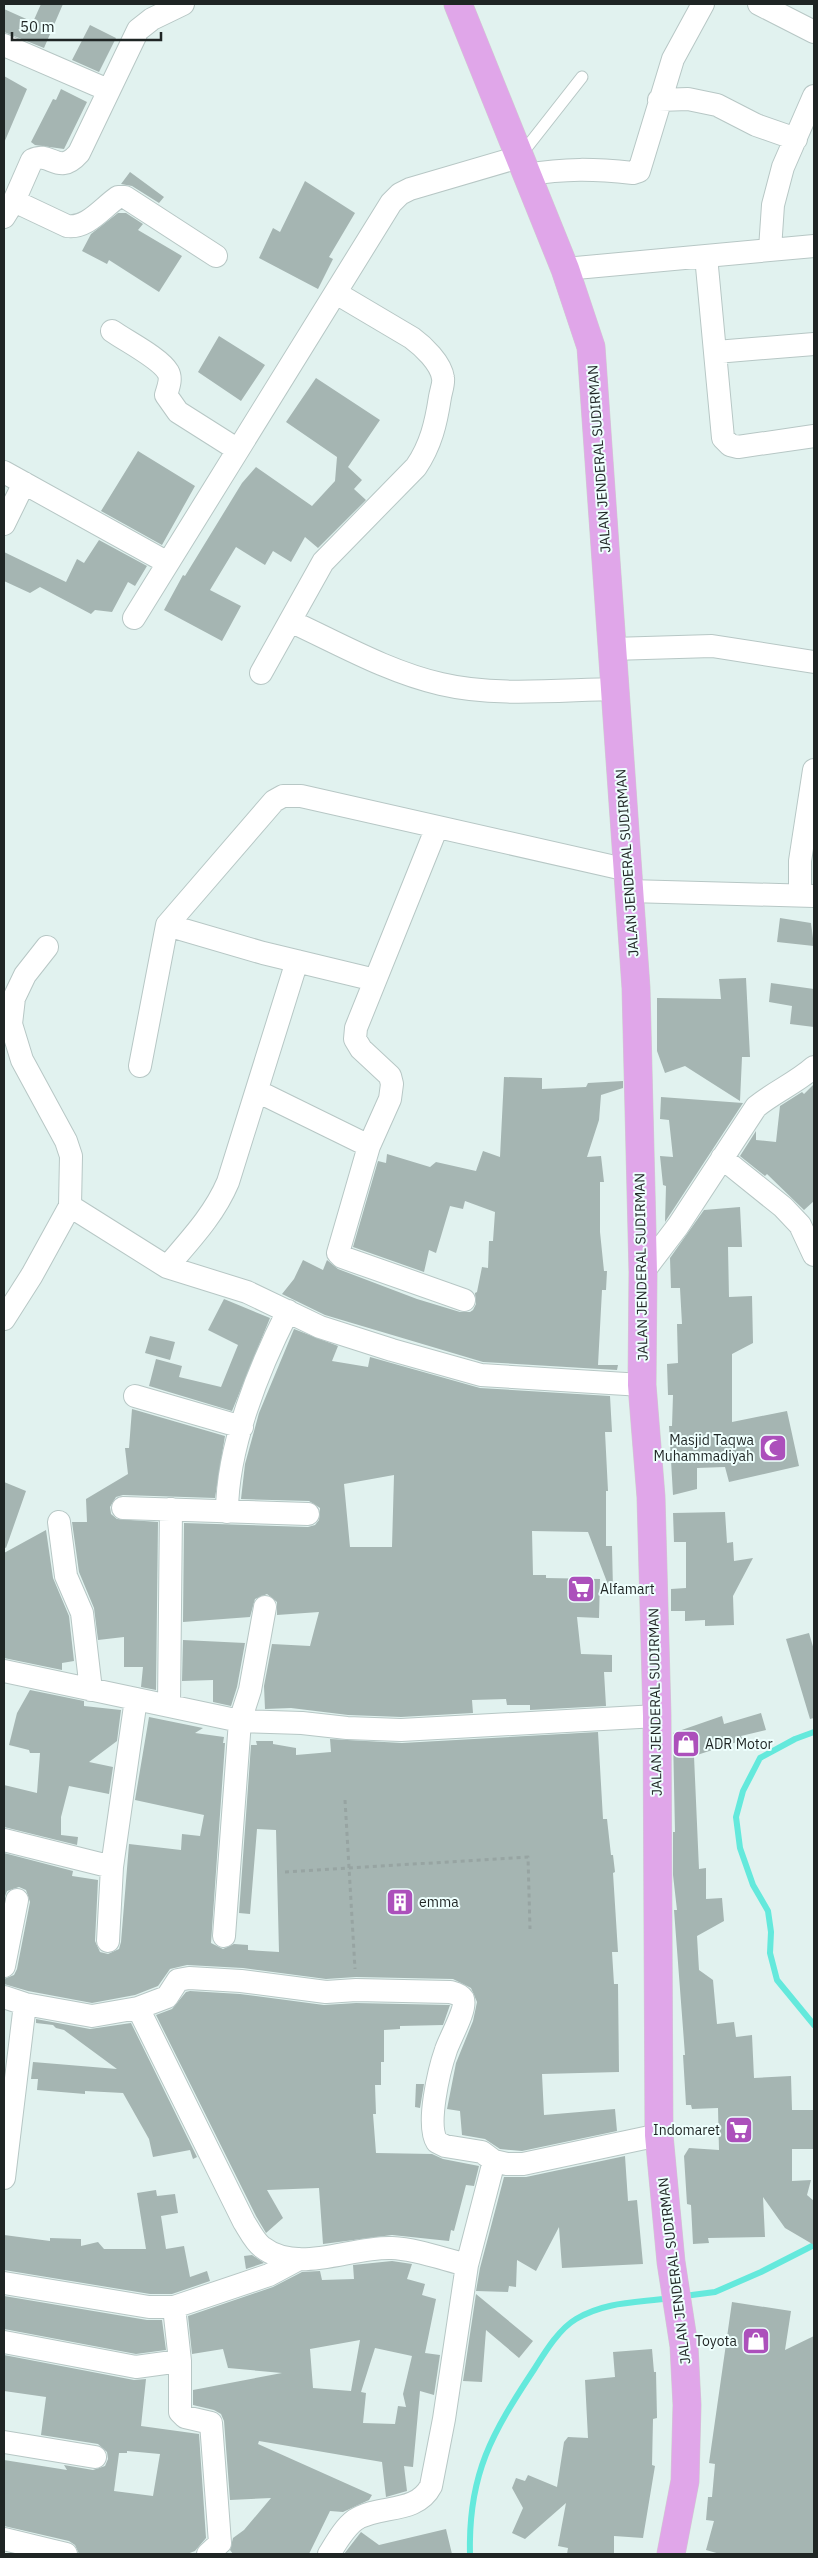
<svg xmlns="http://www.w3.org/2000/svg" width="818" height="2558" font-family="'IBM Plex Sans',sans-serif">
<rect width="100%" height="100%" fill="#e1f2ef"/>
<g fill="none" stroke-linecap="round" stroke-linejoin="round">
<path stroke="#64e9dc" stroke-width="6" d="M814,1732L795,1739L760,1758L743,1791L736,1817L740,1848L753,1885L768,1911L771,1932L770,1953L777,1980L814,2025
M684,2296L715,2292L761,2272L814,2245
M470,2554C468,2474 492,2433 535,2368C545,2352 559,2329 576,2319C607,2301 637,2303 671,2298"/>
</g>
<path fill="#a5b5b2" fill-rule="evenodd" d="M41,4H63L44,48L4,32V9L33,22Z
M90,25L116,38L99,72L72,60Z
M4,76L27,89L4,143Z
M61,89L87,102L64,149L35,145L31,142L53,99L56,100Z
M130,172L164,197L159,203L132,186L121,184Z
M305,181L355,213L329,257L333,259L318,289L259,258L273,228L280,232Z
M118,213H126L143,224L138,230L182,256L159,292L109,260L107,264L82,251L91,234Z
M219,336L265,365L241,401L198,372Z
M316,378L380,420L348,467L362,480L354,489L366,500L318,548L305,537L291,562L273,551L265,565L236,547L210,590L241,606L222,641L164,610L183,575L185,576L242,483L256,467L312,506L335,481L337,457L286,422Z
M138,451L195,486L162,545L101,511Z
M99,540L147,566L135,586L128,582L112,612L95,610L91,614L40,587L30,593L4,581V552L66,582L77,559L84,563Z
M780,918L811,923L814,946L777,942Z
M746,978L750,1057H742L740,1101L685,1066L665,1073L657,1051V998L721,999L719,979Z
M771,983L814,989V1027L790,1024L792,1006L769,1002Z
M504,1077L542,1078V1089L586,1087L588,1083L623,1081V1088L601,1095L599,1120L587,1157L601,1156L604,1182H600V1232L604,1271H607L606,1290H602L598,1365H618L617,1370L483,1362L325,1315L282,1294L294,1279L303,1260L323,1270L327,1260L338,1269L417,1299L460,1312H470L473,1310L476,1304L475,1293L477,1292L482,1267L488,1268L489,1241H493L495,1212L465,1201L463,1209L450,1206L436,1253L429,1250L424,1272L353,1247L378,1161L386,1163L387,1154L430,1167L436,1162L476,1171L483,1151L500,1157Z
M814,1084V1201L804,1210L767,1174L765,1176L740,1156L756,1131V1140L776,1142L780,1106L802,1092L804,1094Z
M661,1097L743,1103L665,1222L666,1186L663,1185L660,1156L673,1157L669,1120L660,1119Z
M740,1207L742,1247H728L729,1297L752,1296L753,1343L732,1354V1422L787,1411L799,1466L729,1482L725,1467L697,1468V1489L673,1495L669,1426H672L673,1395H668L667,1364L678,1363L677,1324H682L680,1288H671L670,1258L704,1210Z
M224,1299L270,1318L232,1411L149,1386L156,1359L182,1366L179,1377L221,1387L238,1345L208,1330Z
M294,1329L338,1346L332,1361L368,1367L370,1357L480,1388L610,1396L612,1432H605L608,1491H606V1546H612L613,1590H610L588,1532L532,1531L533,1575H546V1578L600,1579L599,1618L577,1617L581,1654L612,1655V1672H604L606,1706L530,1710V1705H507L506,1699L472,1700L473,1713L401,1717L348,1715L291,1708L265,1709L264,1686L272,1644L310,1646L319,1612L277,1615V1602L267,1594L255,1599L250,1617L183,1622L184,1523L308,1527L315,1525L319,1520L320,1508L309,1501L241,1499L245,1464L259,1413ZM394,1475L392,1547H350L344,1484Z
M150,1336L175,1342L170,1360L145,1353Z
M132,1409L225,1436L215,1498L123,1495L116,1497L110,1507L111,1514L117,1519L158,1522L156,1690L141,1687L143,1667H124V1637L98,1640L94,1608L79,1572L72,1522H87L86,1499L128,1474L125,1448H129Z
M4,1482L26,1491L6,1548L4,1547Z
M725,1512L727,1543L733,1542L734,1561L753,1558L733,1596L734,1625L705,1626V1620L685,1621V1611H671V1589L686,1588V1542H674L673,1513Z
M46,1530L53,1578L69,1616L74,1661L62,1663V1670L4,1658V1553Z
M809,1633L814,1650V1718L810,1719L786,1639Z
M183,1640L245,1643L237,1687L231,1706L213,1702V1680L182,1681Z
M30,1690L84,1701V1706L121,1710L117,1741L89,1762L113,1767L109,1794L69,1786L61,1817V1835L78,1837L77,1845L4,1827V1785L37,1793L40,1753H30L29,1750L9,1745L17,1713Z
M761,1713L766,1730L741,1736L743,1740L694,1756L699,1869L706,1868V1899L722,1898L724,1921L697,1936L699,1970L713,1980L717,2024L734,2022L736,2037L752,2035L754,2078L791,2076L792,2110H814V2149H792V2181L811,2180L807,2195L814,2201V2245L785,2228L763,2197L765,2237L708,2238L709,2243L693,2244L691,2205L687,2204L684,2156L689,2148L719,2150L718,2108L692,2109L691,2105H686L683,2055H685L674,1910H677L673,1875V1832H675L673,1736V1733L722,1716L724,1724Z
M149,1717L203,1728L195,1733L224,1737L223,1743H225L211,1943L223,1949L234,1944L248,1945V1950L279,1952L276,1830L257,1829L250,1914L239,1913L251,1745H257L256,1741H273V1744L296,1748V1755L331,1752L330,1739L402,1743L598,1732L603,1819H607L611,1855H613L615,1872L613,1873L618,1952H612L614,1984H618L619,2072L542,2074L544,2115L615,2109L617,2131L522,2151L500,2149L485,2139L462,2135L460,2111L447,2109L456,2063L473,2021L477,2002L471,1988L453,1979L356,1977L326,1979L243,1968L187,1965L170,1969L158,1986L135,1995L92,2003L28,1991L4,1984V1979L14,1975L17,1969L30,1902L26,1890L19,1887L7,1891L4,1899V1853L73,1871L72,1876L98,1880L95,1941L100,1952L108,1954L119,1949L121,1942L129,1844L181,1850L182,1834L200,1836L204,1815L135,1800Z
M190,1991L240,1994L324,2005L356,2003L450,2005L443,2025L400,2026V2029L384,2030V2062H381V2085H375L376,2114H373L376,2153L432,2154L443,2159L479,2166L474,2186L466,2185L454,2231L451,2230L449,2241L392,2235L323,2244L319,2188L267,2190L283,2218L266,2233L256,2216L156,2015L172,2009L186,1992Z
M36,2019L90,2029L131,2023L197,2157L193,2159L190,2150L153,2157L149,2139L123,2093L85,2091V2094L37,2090L38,2079H31L33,2062L117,2069L64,2030L56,2028L53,2025L36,2023Z
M416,2084H424L420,2108L415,2107Z
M625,2156L628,2201L637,2200L643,2264L562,2268L559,2227L536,2271L517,2260L516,2287L509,2286L508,2292L476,2291L480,2268L504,2177H526Z
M156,2190L157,2196L175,2194L178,2213L161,2216L166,2249L184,2246L190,2277L207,2271L210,2281L172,2294H150L4,2270V2235L50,2241V2238L81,2239V2246L98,2242L104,2249H146L137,2193Z
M252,2255L264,2263L246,2269L244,2256Z
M392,2261L412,2264L407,2279L425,2284L422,2295L436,2299L425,2353L440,2355L434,2395L420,2391L413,2467L404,2466L407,2491L386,2497L382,2462L259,2441L258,2444L372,2495L369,2500L343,2512L330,2511L309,2554H233L230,2550L233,2538L244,2530L271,2498L230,2500L224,2421L221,2414L214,2410L193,2405V2390L282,2373L228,2368L223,2349L192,2354L188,2316L273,2287L302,2272L320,2271L322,2280L354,2279L353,2265ZM360,2340L351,2391L313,2388L310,2349ZM375,2348L412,2356L403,2394L406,2407L398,2406L395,2424L363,2423L366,2393L361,2392Z
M476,2294L533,2341L519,2358L486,2330L482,2382L463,2381Z
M4,2296L147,2320H162L166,2350L136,2354L4,2329Z
M732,2302L791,2311L785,2350L814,2336V2554H720L706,2550L714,2521L706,2520L708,2497H712L715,2464L709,2463Z
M652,2349L654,2372H656L657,2418L653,2419L652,2465L655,2466L643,2538L614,2536V2554H567L568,2548L558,2546L566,2503L525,2539L512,2533L523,2508L512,2488L516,2478L525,2481L528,2475L557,2487L564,2442L568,2437L588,2438L585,2380L615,2377L613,2352Z
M4,2355L134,2380L146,2379L141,2426L199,2434L206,2538L195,2551L187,2554H79L75,2545L69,2541L4,2526V2460L67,2470L64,2465L93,2470L105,2466L108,2459L107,2452L98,2444L41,2435L46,2397L4,2391ZM127,2451L160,2454L153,2496L114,2491L119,2453H127Z
M446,2529L452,2554H344L361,2532L379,2545Z"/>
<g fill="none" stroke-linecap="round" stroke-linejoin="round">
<g stroke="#b7c7c5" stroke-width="13">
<path id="lane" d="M520,156L582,77"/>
</g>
<g stroke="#b7c7c5" stroke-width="24">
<path id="street" d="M759,4L814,32
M4,45L108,90
M659,100L688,99L717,105L756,125L796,139
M527,175C565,168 595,169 633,173L639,171L673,59L703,4
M14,201L67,226C87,229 102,208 118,197H125L216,256
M4,217L14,201L32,160C51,150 58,177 79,153L138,30L152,19L183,4
M770,249L773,205L783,167L814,96
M706,256L723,438L730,445L738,447L814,436
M565,269L814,246
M112,331C126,341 160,358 168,372C172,379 168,388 166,395L178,412L238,450
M716,352L814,344
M4,472L168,563
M4,524L24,483
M134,618L391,203L400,194L410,189L519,157
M290,621C338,643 388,672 441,684C496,697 558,690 615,689
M612,649L712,646L814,662
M261,673L323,562L416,467C431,445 436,423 440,397C441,391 444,383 443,378C441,363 423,346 412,338L336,293
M437,827L356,1028L355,1039L361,1049L390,1076L392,1084L390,1099L369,1146L338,1253L342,1257L464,1300
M629,891L814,896
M800,894V861L814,770
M167,925L263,953L375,980
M140,1066L167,925L274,801L283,796H301L628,870
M257,1091L369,1146
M722,1158L783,1207L800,1225L814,1255
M70,1206L167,1267L247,1292L320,1327L392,1350L481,1375L642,1385
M167,1267C190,1240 214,1215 228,1182L297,961
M643,1272L678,1226L756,1107C774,1092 796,1083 814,1067
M4,1319L32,1275L70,1206L71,1156L66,1141L22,1060L11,1024L14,998L25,975L47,947
M135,1396L242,1427
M123,1508L308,1514
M227,1512C227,1447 259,1368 288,1311
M59,1522L66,1576L82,1613L91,1690
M4,1671L240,1721L302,1723L347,1728L401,1730L657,1716
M169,1705L171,1509
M4,1840L112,1867
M224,1936L240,1721L250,1690L265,1607
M108,1941L112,1867L136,1699
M4,1966L17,1900
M4,1997L25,2004L92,2016L138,2008L167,1997L178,1980L189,1978L241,1981L326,1992L356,1990L450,1992C454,1993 460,1994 463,1999C467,2009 449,2040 446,2050C439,2070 426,2125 437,2142L445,2146L482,2152L494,2161L507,2164H523L659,2135
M138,2008L244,2222C249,2230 255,2242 262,2247C298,2275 351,2246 392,2248C416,2249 443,2259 467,2265
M4,2178L25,2004
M4,2283L149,2307H174L269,2275L299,2259
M174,2307L180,2361V2412L185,2417L211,2423L220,2543L208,2554
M4,2342L136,2367L180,2361
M4,2442L95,2457
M4,2539L66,2554
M329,2554C336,2543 344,2528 355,2520C379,2504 416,2515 431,2486L444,2419L467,2265L494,2161"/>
</g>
<g stroke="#cecfcf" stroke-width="29">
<path id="highway" d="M458,4L565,269L591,347L636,988L643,1272L642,1385L651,1497L657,1716L659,2135L671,2262L684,2346L687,2405L685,2481L671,2554"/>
</g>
<path stroke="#97a4a2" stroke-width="3" stroke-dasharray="4 4" stroke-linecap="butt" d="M345,1800L355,1969
M285,1872L528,1857L530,1929"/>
<use href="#lane" stroke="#fff" stroke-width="11"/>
<use href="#street" stroke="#fff" stroke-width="22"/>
<use href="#highway" stroke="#e0a6e9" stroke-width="28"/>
</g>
<defs>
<g id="mosque-square" transform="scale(1.4375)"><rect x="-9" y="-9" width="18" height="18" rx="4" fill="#ac50bb" stroke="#eefffd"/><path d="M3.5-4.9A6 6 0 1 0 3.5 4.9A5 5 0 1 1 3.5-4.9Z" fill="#fff"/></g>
<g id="supermarket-square" transform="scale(1.4375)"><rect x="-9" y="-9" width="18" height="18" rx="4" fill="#ac50bb" stroke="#eefffd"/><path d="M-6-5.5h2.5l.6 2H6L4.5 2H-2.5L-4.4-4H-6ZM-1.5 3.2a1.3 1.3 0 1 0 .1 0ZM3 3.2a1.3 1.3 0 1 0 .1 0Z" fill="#fff"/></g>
<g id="shop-square" transform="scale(1.4375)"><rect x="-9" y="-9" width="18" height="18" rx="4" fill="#ac50bb" stroke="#eefffd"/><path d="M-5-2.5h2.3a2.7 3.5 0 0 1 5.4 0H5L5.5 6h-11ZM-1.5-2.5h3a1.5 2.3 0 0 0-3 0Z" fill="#fff"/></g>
<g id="building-square" transform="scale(1.4375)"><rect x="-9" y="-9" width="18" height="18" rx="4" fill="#ac50bb" stroke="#eefffd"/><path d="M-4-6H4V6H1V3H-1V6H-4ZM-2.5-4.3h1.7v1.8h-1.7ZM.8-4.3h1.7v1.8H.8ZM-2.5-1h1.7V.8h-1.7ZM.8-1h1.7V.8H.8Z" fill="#fff"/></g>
</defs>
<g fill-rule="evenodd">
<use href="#mosque-square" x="773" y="1448"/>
<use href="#supermarket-square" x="581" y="1589"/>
<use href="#shop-square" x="686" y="1744"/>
<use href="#building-square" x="400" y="1902"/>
<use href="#supermarket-square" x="739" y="2130"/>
<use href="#shop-square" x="756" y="2341"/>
</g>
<g text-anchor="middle" stroke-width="4" stroke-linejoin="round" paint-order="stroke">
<g font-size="14" fill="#1f2524" stroke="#eefffd">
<text transform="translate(599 459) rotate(-94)" y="5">JALAN JENDERAL SUDIRMAN</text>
<text transform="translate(627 863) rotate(-94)" y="5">JALAN JENDERAL SUDIRMAN</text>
<text transform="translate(641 1267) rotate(-91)" y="5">JALAN JENDERAL SUDIRMAN</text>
<text transform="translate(655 1702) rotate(-91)" y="5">JALAN JENDERAL SUDIRMAN</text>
<text transform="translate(674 2271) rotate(-97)" y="5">JALAN JENDERAL SUDIRMAN</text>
</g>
<g font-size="14" fill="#1f2524" stroke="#eefffd" text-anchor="end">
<text x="754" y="1445">Masjid Taqwa<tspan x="754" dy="16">Muhammadiyah</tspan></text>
<text x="600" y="1594" text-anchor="start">Alfamart</text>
<text x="705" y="1749" text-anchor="start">ADR Motor</text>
<text x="419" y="1907" text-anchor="start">emma</text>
<text x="720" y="2135">Indomaret</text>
<text x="737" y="2346">Toyota</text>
</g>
</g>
<rect width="818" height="2558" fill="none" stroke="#1f2524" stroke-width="10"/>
<path d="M12 32v8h149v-8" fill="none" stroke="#1f2524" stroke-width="2.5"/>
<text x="20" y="32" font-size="15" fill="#1f2524" stroke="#eefffd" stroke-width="4" paint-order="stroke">50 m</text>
</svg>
